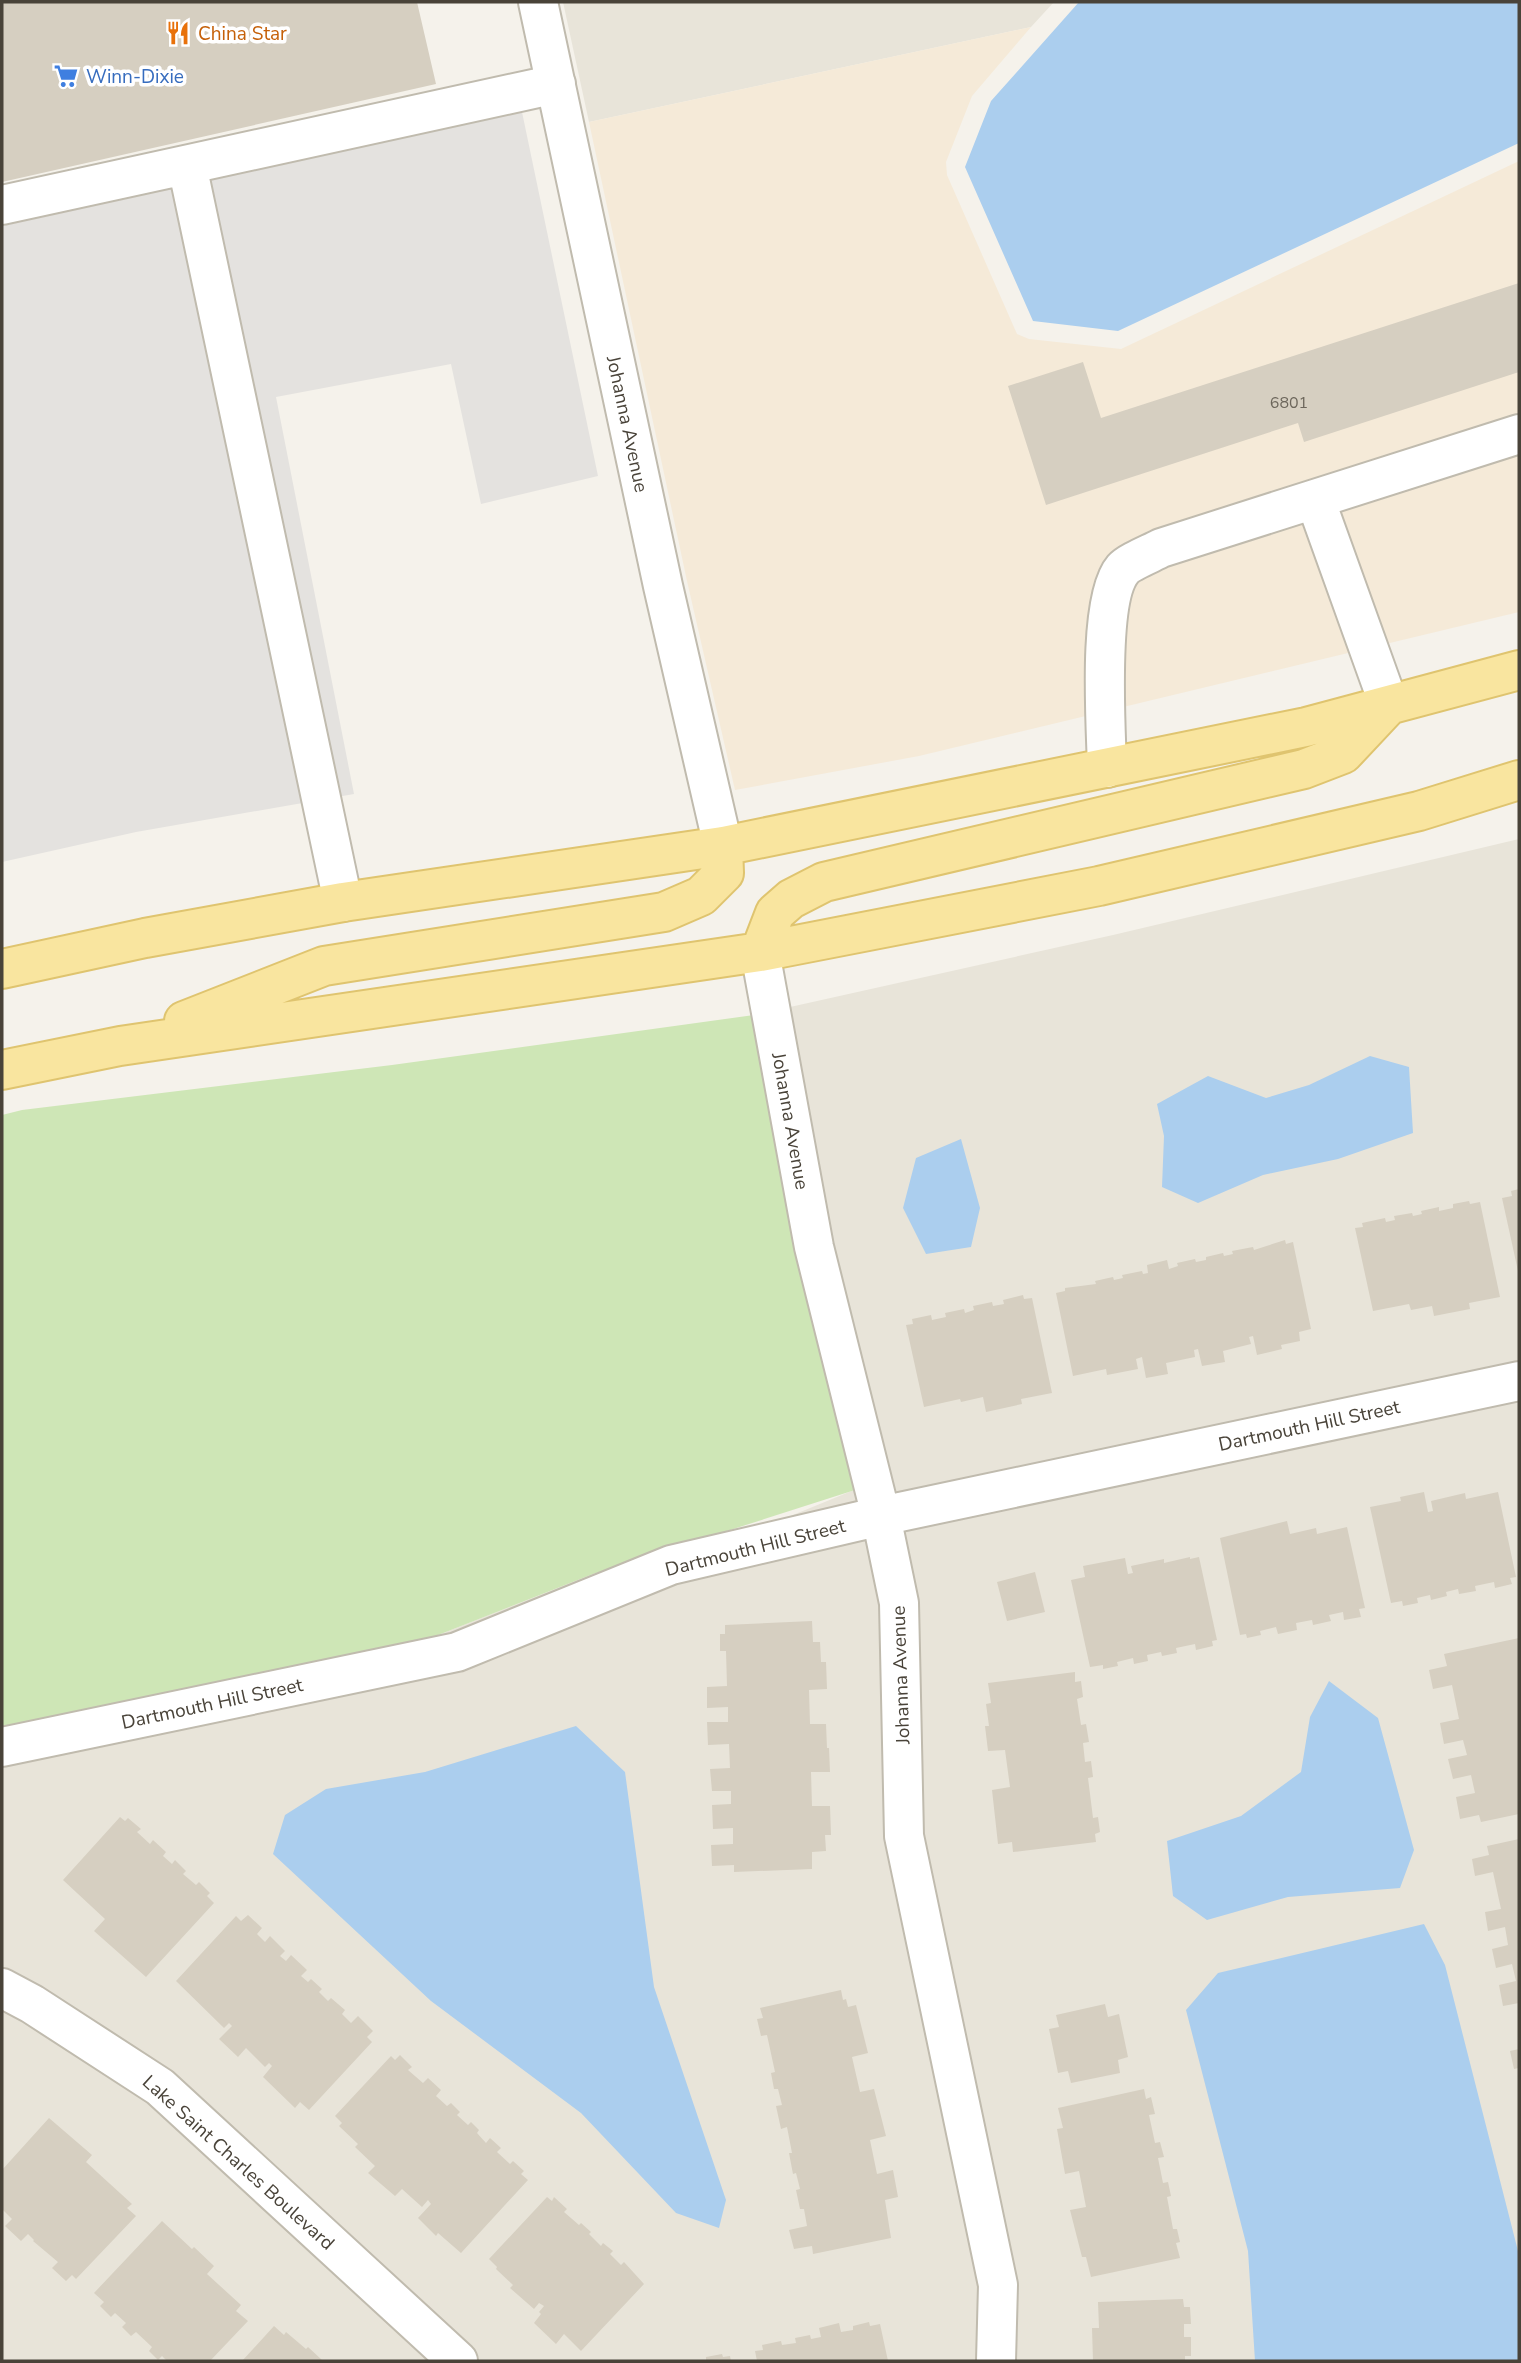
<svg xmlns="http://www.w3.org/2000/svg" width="1521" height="2363" font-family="'Nunito Sans',sans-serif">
<rect width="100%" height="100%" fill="#f5f2eb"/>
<path fill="#e8e4d9" d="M563,2H1054L1031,27L589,122Z
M1519,839V2361H2V1738L372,1661L593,1574L671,1565L854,1490L754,1015L1113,935Z"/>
<path fill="#f5ead8" d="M1031,27L972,96L946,162L947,175L1017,334L1029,339L1121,349L1519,161V612L919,756L735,790L687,581L589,122Z"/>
<path fill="#cee6b6" d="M754,1015L855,1490L593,1574L372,1661L2,1738V1115L22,1110L392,1065Z"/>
<path fill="#e4e2df" d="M522,112L598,476L481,504L451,364L276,397L354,794L136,832L2,862V226Z"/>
<path fill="#abceee" d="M1079,2H1519V143L1118,331L1033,321L965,167L991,101Z
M1370,1056L1409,1067L1413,1133L1338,1159L1263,1175L1198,1203L1162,1187L1164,1136L1157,1104L1208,1076L1266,1098L1309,1085Z
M961,1139L980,1208L971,1247L926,1254L903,1208L916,1158Z
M1329,1681L1378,1718L1414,1850L1400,1888L1288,1897L1207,1920L1173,1896L1167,1841L1241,1816L1301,1772L1310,1717Z
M576,1726L625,1772L654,1987L726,2200L719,2228L676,2213L581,2113L431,2001L273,1854L285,1815L326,1789L425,1772Z
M1424,1924L1445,1965L1519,2255V2361H1255L1248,2251L1186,2010L1218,1973Z"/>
<path fill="#d6cfc1" d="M2,2H417L436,84L2,182Z
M1519,283V372L1304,442L1298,423L1046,505L1008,386L1083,362L1101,418Z
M1519,1189V1271H1518L1502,1198L1512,1196L1511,1191Z
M1469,1201L1470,1204L1480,1202L1500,1297L1469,1303L1470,1309L1434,1316L1432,1306L1411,1310L1409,1304L1373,1311L1355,1228L1363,1227L1362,1223L1385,1218L1386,1222L1395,1220L1394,1216L1412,1213L1413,1216L1422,1214L1421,1211L1439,1207V1211L1453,1208V1204Z
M1285,1240L1286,1244L1293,1242L1311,1329L1299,1332L1300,1341L1281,1345L1282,1349L1257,1355L1253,1336L1249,1337L1251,1344L1223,1351L1225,1362L1202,1366L1198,1349L1194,1350L1195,1357L1166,1363L1168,1374L1146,1378L1142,1357L1136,1359L1138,1369L1107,1375L1106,1369L1073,1376L1056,1293L1065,1291V1288L1096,1284L1095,1281L1113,1277L1114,1280L1123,1278L1122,1275L1142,1271L1143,1274L1148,1273L1147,1265L1167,1260L1169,1269L1178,1266L1177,1263L1195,1259L1196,1262L1206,1260V1257L1223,1253L1224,1256L1233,1254L1232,1251L1253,1247L1254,1250Z
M1023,1295L1024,1299L1032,1298L1052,1393L1021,1399L1022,1404L986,1412L983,1397L961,1402L960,1399L924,1407L906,1325L913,1324L912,1319L931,1315L932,1320L946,1317L945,1313L964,1309L965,1313L974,1310L973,1306L992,1302L993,1306L1004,1304L1003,1300Z
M1424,1492L1428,1512L1433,1511L1431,1501L1465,1493L1466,1499L1498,1492L1516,1577L1510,1578L1512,1584L1495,1588L1494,1582L1475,1586L1476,1591L1459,1594L1458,1589L1446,1592L1447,1596L1431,1600L1430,1595L1417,1598L1418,1603L1403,1606L1402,1601L1391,1603L1370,1507L1401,1501L1400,1497Z
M1287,1521L1290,1534L1316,1528L1317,1534L1347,1527L1365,1608L1359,1609L1361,1617L1344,1620L1343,1612L1329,1615L1331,1621L1313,1625L1312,1620L1296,1623L1297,1630L1278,1634L1276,1627L1260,1631L1261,1635L1247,1638L1246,1634L1240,1635L1220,1538Z
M1190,1557V1559L1199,1557L1217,1640L1212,1641L1213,1646L1196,1650L1195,1644L1176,1648L1177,1653L1162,1656L1161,1652L1147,1655L1148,1661L1134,1664L1133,1658L1117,1662L1118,1666L1103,1669V1665L1090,1667L1071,1580L1085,1577L1083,1566L1125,1558L1128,1574L1133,1573L1131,1566L1164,1559V1563Z
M1035,1572L1045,1612L1007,1621L997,1582Z
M812,1621L813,1642H820L821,1662H826L827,1689L809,1690L810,1724H826L827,1748H829L830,1772H811L812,1806H830L831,1835H825L826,1851L812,1852V1869L734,1872V1865L712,1866L711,1845L733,1844V1828L713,1829L712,1805L731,1804V1791H712L710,1769L730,1768L729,1744L708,1745L707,1722H728V1707L707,1708V1687L727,1686L726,1651H720V1634H725V1625Z
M1519,1638V1814L1481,1822L1479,1815L1460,1819L1456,1797L1475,1793L1471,1775L1453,1779L1448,1759L1467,1755L1463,1740L1444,1744L1440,1723L1459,1719L1452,1685L1433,1689L1429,1670L1447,1666L1444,1654Z
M1075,1672V1682L1081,1681L1083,1697L1077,1699L1081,1725L1086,1724L1089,1742L1083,1743L1085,1762L1091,1761L1093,1777L1088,1778L1093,1818L1098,1817L1100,1832L1095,1834L1096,1842L1013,1852L1012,1842L998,1844L992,1790L1010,1787L1005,1750L988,1751L985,1726H989L986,1704L991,1703L988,1683Z
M120,1817L125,1821L128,1818L141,1829L137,1832L150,1844L153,1840L166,1852L163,1856L172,1864L175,1860L186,1871L183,1874L196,1885L199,1882L210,1893L207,1896L214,1903L146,1977L94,1931L105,1919L63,1880Z
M1519,1839V2003L1503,2006L1499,1985L1516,1981L1512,1964L1496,1968L1492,1949L1508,1945L1505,1927L1488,1931L1485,1912L1501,1909L1493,1872L1475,1876L1472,1859L1489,1855L1487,1846Z
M248,1915L262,1928L257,1934L265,1942L270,1936L285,1951L280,1956L286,1961L291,1955L307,1970L301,1976L308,1982L311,1979L322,1989L319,1992L328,2001L331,1998L345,2010L342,2014L351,2023L358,2016L373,2031L367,2037L372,2042L309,2110L300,2102L295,2108L263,2077L272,2066L269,2063L265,2067L246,2048L238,2057L219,2039L232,2026L229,2023L224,2028L176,1981L236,1916L241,1921Z
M841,1990L843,2000L846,1999L848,2007L856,2005L868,2053L852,2057L860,2092L874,2089L886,2136L870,2140L877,2174L893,2170L898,2197L885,2200L891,2238L813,2254L812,2246L794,2249L789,2230L807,2226L804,2209H800L796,2190L800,2189L796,2173L793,2174L789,2153H792L787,2127L781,2129L776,2106L782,2105L778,2089H774L771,2073L775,2072L767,2035L761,2036L757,2019L763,2018L760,2008Z
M1105,2004L1108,2017L1119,2014L1128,2057L1118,2060L1120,2073L1071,2083L1068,2071L1058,2073L1049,2029L1059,2027L1056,2015Z
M1519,2049V2068L1514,2069L1510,2051Z
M400,2055L412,2067L408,2070L423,2083L428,2078L441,2090L436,2096L447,2106L451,2103L460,2112L457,2115L468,2125L471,2122L479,2130L477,2133L486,2143L490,2138L501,2148L497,2152L510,2164L513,2161L524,2171L521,2174L528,2180L461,2253L438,2233L436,2236L418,2218L431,2204L428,2200L422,2207L402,2189L395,2196L368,2173L375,2166L355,2147L358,2144L339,2126L342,2123L335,2116L391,2056L395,2060Z
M1144,2089L1146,2099L1151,2097L1155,2114L1149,2115L1155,2143L1160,2142L1164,2157L1158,2158L1163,2183L1168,2182L1171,2196L1167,2197L1173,2229H1177L1180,2242L1176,2243L1180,2258L1091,2277L1086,2257H1082L1070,2210L1086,2207L1079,2171L1065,2174L1057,2129L1063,2128L1058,2108Z
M49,2118L92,2155L86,2162L132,2204L127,2208L136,2216L76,2279L72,2275L66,2281L52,2268L58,2262L33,2241L34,2240L28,2234L21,2241L5,2226L12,2219L2,2209V2170Z
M547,2197L552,2201L554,2197L567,2209L564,2212L579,2225L581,2223L591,2232L589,2234L601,2246L603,2243L613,2251L610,2254L621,2265L624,2262L644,2284L581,2351L564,2334L556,2344L534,2323L541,2314L539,2312L544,2306L539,2303L534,2309L510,2288L513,2285L496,2269L497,2267L489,2259Z
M162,2221L192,2249L194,2247L214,2266L207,2274L241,2305L236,2311L248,2321L210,2361H167L162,2356L158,2360L149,2351L152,2347L136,2332L131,2336L122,2327L126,2323L115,2313L111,2317L100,2306L104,2302L94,2293Z
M1183,2299L1184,2307H1190L1191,2324H1184V2337H1191V2356H1185V2361H1093L1092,2328H1099L1098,2302Z
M869,2322L870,2326L880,2324L888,2361H757L755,2351L763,2350L762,2345L781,2341L782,2345L796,2343L795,2338L810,2335L811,2339L821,2337L819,2328L839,2323L841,2332L853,2330V2326Z
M274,2326L284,2335L286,2332L306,2349L308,2347L322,2360L242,2361Z
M722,2354L723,2357L730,2356L731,2361H706V2357Z"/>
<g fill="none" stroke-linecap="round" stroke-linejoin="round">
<g stroke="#c0bbae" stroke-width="42">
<path id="minor" d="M538,2L663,586L723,846
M187,165L343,902
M2,205L556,84
M1315,499L1389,705
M1107,768C1106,727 1097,599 1123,569C1129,562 1152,553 1161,548L1519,434
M760,952L814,1247L881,1516L899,1603L904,1836L998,2285L996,2361
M2,1747L457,1652L671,1565L881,1516L1519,1381
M2,1988L32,2004L160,2087L458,2361"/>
</g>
<g stroke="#dfc46f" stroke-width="42">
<path id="major" d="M760,952L775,913L791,899L824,882L1304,769L1343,754L1389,705
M2,969L145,938L343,902L723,846L1306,727L1519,670
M184,1021L324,966L664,912L701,896L724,873L723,846
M2,1070L120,1046L760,952L1099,886L1419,811L1519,780"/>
</g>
<use href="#minor" stroke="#fff" stroke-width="38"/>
<use href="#major" stroke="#f9e59f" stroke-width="38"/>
</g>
<defs>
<g id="restaurant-bare" transform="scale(1.89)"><path d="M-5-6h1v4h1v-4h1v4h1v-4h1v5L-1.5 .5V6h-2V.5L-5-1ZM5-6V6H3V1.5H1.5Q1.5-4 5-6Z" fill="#e8710a" stroke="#fff" stroke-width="2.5" paint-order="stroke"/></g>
<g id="supermarket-bare" transform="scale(1.89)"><path d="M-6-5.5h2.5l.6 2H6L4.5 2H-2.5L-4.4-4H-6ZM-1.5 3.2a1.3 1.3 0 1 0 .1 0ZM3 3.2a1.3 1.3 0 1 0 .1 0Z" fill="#3f7fe0" stroke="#fff" stroke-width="2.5" paint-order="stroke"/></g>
</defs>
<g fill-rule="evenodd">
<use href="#restaurant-bare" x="178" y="33"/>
<use href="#supermarket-bare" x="66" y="76"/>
</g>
<g text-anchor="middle" stroke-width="7" stroke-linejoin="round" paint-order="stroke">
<g font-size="16" fill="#6c665b">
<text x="1289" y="408">6801</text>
</g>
<g font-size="19" fill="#c56008" stroke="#fff" text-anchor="start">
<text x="198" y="40">China Star</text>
</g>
<g font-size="19" fill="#366cbe" stroke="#fff" text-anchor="start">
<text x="86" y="83">Winn-Dixie</text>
</g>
<g font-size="19" fill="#494339" stroke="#fff">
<text transform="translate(628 424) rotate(78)" y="7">Johanna Avenue</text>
<text transform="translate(791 1121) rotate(80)" y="7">Johanna Avenue</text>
<text transform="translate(1309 1425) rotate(-12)" y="7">Dartmouth Hill Street</text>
<text transform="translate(755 1547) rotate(-14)" y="7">Dartmouth Hill Street</text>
<text transform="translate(900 1675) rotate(-92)" y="7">Johanna Avenue</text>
<text transform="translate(212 1703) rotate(-12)" y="7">Dartmouth Hill Street</text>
<text transform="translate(239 2162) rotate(42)" y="7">Lake Saint Charles Boulevard</text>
</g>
</g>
<rect width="1521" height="2363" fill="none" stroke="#494339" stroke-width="7"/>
</svg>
